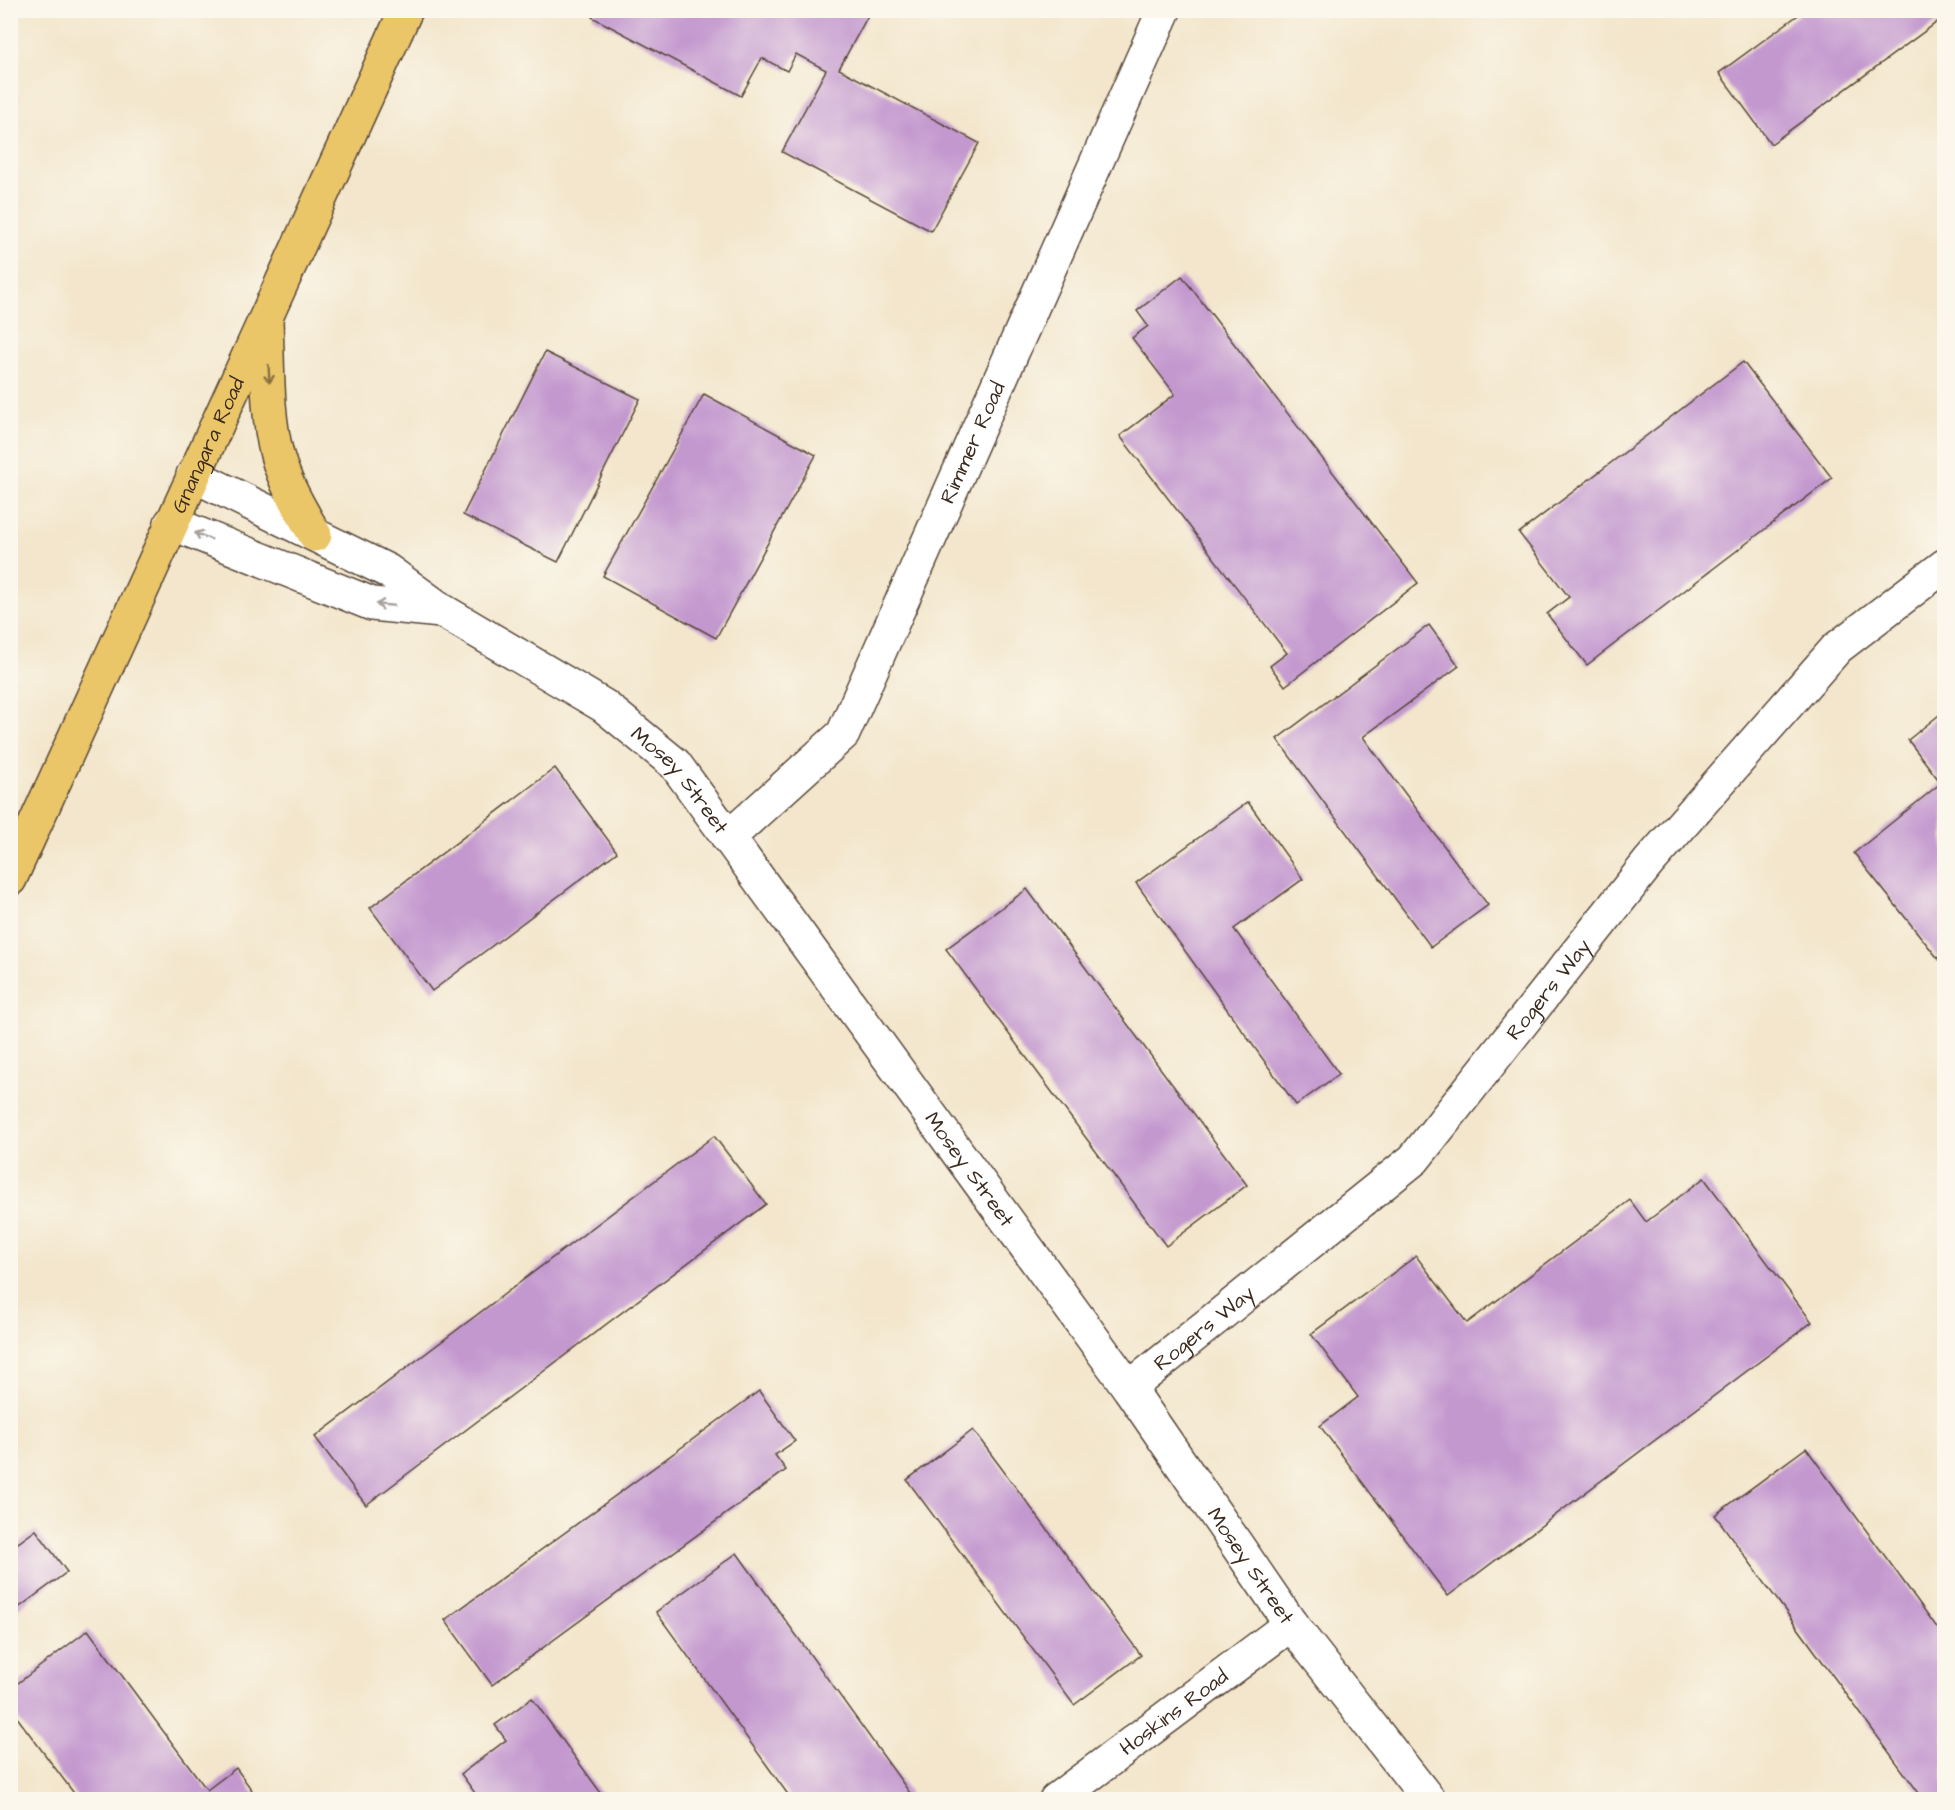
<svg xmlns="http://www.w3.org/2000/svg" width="1955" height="1810" font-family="'Architects Daughter',sans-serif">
<rect width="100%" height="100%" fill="#fbf7ec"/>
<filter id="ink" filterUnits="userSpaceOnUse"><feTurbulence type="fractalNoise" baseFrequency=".0167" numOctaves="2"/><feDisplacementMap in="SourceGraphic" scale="12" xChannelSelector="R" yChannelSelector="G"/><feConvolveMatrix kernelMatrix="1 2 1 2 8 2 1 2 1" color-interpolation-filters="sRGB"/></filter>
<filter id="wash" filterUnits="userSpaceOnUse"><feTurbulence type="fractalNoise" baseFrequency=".008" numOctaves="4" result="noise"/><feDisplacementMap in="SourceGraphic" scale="24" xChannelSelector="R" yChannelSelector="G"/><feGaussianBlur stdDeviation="1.35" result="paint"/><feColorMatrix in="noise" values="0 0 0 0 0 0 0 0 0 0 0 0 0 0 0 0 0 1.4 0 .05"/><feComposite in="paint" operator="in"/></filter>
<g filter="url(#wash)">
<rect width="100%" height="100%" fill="#f3e6cc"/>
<g id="blocks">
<path fill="#c398cf" d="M596,10H871L839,69L979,143L931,231L782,152L826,70L796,54L787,71L762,58L741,96L592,17Z
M1805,10H1944V17L1771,144L1719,73Z
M1182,276L1418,583L1285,686L1270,666L1287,653L1120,436L1175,394L1132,338L1148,326L1137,311Z
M545,352L640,399L558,562L463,515Z
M1743,362L1832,478L1587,665L1547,614L1569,597L1519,533Z
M704,394L816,455L716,638L603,576Z
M1429,625L1459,666L1363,737L1488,905L1431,947L1277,739Z
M1944,711V966L1854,853L1941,783L1908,740Z
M555,768L617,852L432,991L370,908Z
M1248,802L1303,879L1234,929L1339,1074L1296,1105L1136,883Z
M1027,889L1247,1185L1166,1246L946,949Z
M714,1136L766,1204L366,1505L315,1437Z
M1704,1178L1812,1322L1448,1596L1320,1426L1358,1397L1311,1334L1416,1256L1467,1323L1630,1200L1646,1222Z
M759,1391L795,1441L775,1455L786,1470L492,1685L445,1620Z
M973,1430L1141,1655L1074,1705L907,1480Z
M1806,1448L1944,1637V1800H1924L1715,1515Z
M36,1530L67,1572L10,1614V1549Z
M737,1553L910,1793L901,1800H792L656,1612Z
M88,1630L207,1790L236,1768L259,1800H79L10,1708V1689Z
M532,1698L606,1800H480L461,1774L506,1740L495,1725Z"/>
</g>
</g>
<g filter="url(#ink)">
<use href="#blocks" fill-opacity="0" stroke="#574638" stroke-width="1.5"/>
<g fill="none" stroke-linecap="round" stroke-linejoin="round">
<g stroke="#574638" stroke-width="36">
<g id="minor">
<path id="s1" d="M193,475L388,571L443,611L604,706L675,764L1129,1388L1291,1624L1429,1800"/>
<path d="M171,523L372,604L441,611"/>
<path id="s2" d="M728,838L843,734L1164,10"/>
<path id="s3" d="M1129,1388L1414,1159L1649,862L1837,648L1944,566"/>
<path id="s4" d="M1056,1800L1291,1624"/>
</g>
</g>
<g stroke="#574638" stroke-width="36">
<g id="major">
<path d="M266,320C268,363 266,414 277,455C285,484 300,509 315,535"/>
<path id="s5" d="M10,879L406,10"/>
</g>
</g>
<use href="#minor" stroke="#fff" stroke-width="33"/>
<use href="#major" stroke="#eac669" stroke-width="33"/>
</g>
<defs><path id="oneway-shaft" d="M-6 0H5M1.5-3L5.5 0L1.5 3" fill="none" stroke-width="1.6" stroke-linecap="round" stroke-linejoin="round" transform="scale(1.5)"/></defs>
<use stroke="#8a7040" href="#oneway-shaft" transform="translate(269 374) rotate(87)"/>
<g stroke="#a79f9a">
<use href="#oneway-shaft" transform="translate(203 536) rotate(-158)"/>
<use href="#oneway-shaft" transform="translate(385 605) rotate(-175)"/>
</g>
</g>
<g text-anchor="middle" stroke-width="4.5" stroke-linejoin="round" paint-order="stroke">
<g font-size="21" fill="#3b2a1e" stroke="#fbf7ec">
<text dy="7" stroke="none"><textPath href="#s2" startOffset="474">Rimmer Road</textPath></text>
<text dy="7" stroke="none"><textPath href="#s5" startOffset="477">Gnangara Road</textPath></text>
<text dy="7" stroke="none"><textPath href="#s1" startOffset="579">Mosey Street</textPath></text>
<text dy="7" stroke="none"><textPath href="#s3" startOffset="582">Rogers Way</textPath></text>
<text dy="7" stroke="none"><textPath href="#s1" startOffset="1065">Mosey Street</textPath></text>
<text dy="7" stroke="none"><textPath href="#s3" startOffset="96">Rogers Way</textPath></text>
<text dy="7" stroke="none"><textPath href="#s1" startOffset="1551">Mosey Street</textPath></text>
<text dy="7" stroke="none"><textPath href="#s4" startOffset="147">Hoskins Road</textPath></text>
</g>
</g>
<rect width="1955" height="1810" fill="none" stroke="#fbf7ec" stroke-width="36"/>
</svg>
